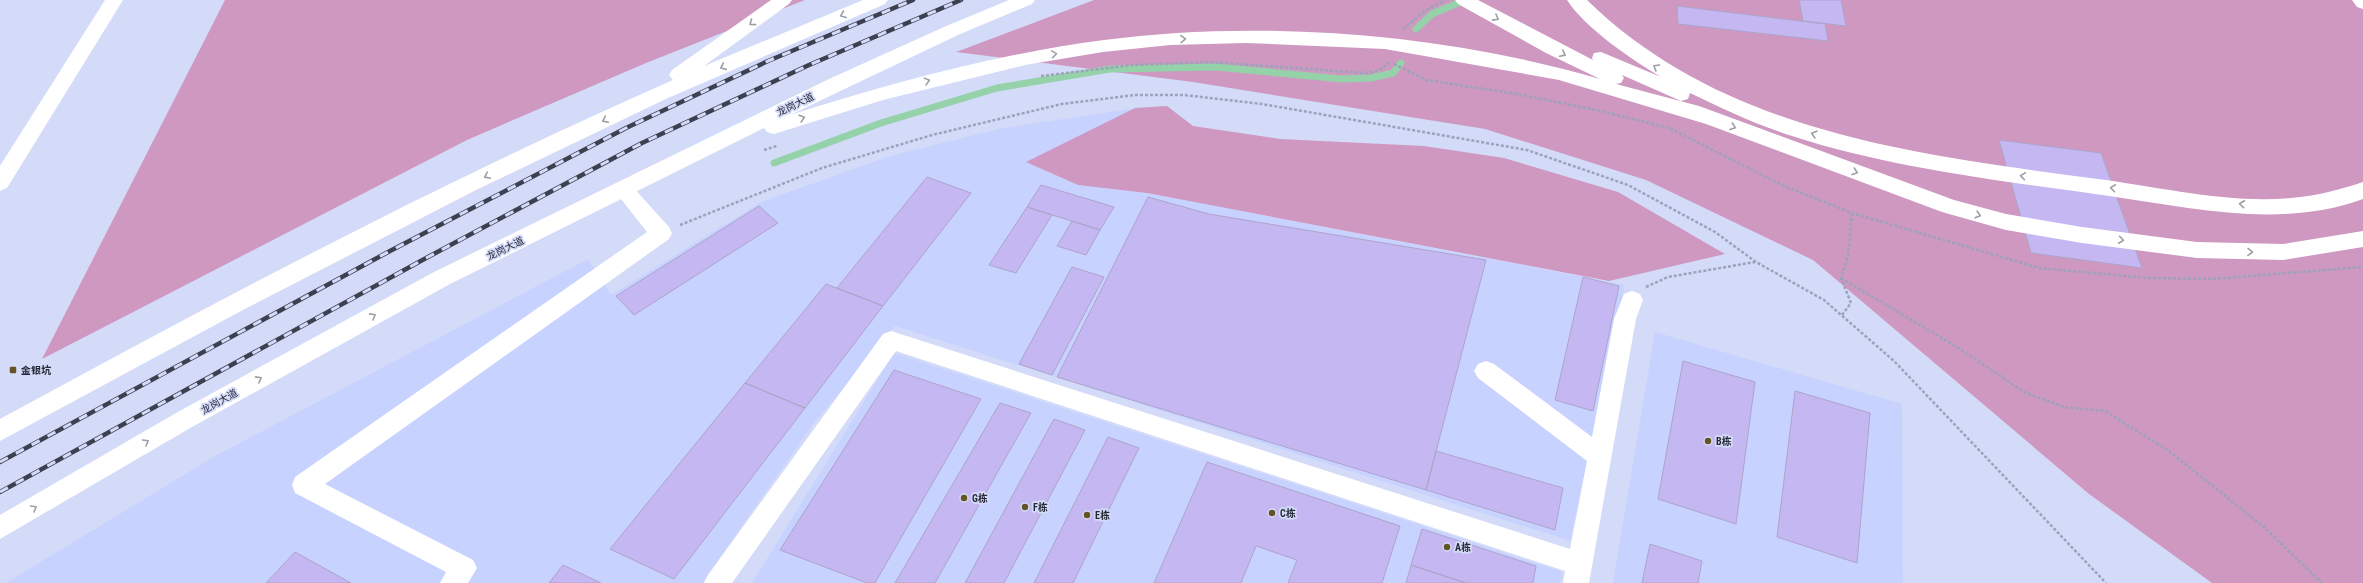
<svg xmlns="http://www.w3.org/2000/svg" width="2363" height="583" font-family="'Roboto Condensed','Noto Sans SC',sans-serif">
<rect width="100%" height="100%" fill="#d4dbf9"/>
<path fill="#c8d2ff" d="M1135,108L1027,162L1078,185L1147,193L1625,285L1570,541L895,326L814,423L702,583H6L215,456L588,259L611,295L761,202L890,156L998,129Z
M1655,332L1902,404L1903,583H1613Z
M894,353L1563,572L1560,583H752Z"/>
<path fill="#ce98c1" d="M225,0H805L646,63L467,140L42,359Z
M1094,0H2363V583H2212L2089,494L1813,260L1646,180L1485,129L1193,82L956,52Z
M1167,106L1193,126L1280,139L1424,146L1504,158L1618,192L1725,254L1609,281L1147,193L1078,185L1026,162L1135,108Z"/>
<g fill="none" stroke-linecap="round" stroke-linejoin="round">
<path stroke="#95d2aa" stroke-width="7" d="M1416,29L1432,14L1465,0
M774,163L881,123L997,88L1110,69L1216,67L1342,79L1371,78L1393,73L1401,63"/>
</g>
<path fill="#c5b7f2" stroke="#aca4c9" d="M1799,0H1841L1846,26L1803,21Z
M1677,6L1825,24L1828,41L1678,24Z
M1999,140L2101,153L2142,268L2031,253Z
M927,177L971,193L883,306L837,288Z
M1041,185L1114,207L1100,230L1027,207Z
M1148,197L1209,214L1486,260L1426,490L1057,377Z
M759,206L778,223L634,315L616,296Z
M1027,207L1052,215L1016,273L989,265Z
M1072,221L1100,230L1086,255L1057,246Z
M1072,267L1104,277L1052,375L1019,364Z
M1583,277L1619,286L1593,411L1555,400Z
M826,284L883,306L805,408L745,383Z
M1683,361L1755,382L1736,524L1658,499Z
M894,370L981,399L875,583H867L780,550Z
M745,383L805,408L674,579L610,549Z
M1795,391L1870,413L1857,563L1777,537Z
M1000,403L1031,413L935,583H895Z
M1054,419L1085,430L1004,583H965Z
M1108,437L1139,448L1073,583H1034Z
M1436,451L1563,488L1555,530L1426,490Z
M1207,462L1400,526L1382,583H1288L1297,560L1256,546L1241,583H1154Z
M1422,529L1536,566L1533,583H1466L1411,565Z
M1650,544L1702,561L1698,583H1642Z
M295,552L351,583H266Z
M563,565L601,583H549Z
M1411,565L1466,583H1406Z"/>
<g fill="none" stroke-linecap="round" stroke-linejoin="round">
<path stroke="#9ca2ba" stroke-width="2.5" stroke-dasharray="3 2" stroke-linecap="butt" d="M1403,29L1425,11L1445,0
M1394,64L1426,80L1517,94L1601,111L1669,128L1784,186L1852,213L2039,268L2148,278L2212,279L2363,267
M1041,76L1133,65L1210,62L1364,73L1378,71L1390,62
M764,150L777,146
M680,225L822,168L932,135L1062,104L1135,95H1184L1262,104L1527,150L1628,185L1715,232L1756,262L1824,300L1894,361L2106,583
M1841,278L1957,347L2024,392L2064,407L2105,411L2169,451L2264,527L2322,583
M1646,287L1668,277L1755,262
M1842,315L1851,303L1841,278L1848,256L1852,213"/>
<path fill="#fff" fill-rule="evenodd" d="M105,0H123L7,188L0,191V166Z
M624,182L631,185L669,227L672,233L669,239L325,484L473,560L477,568L468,583H440L446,572L295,493L292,485L295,477L647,232L614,190L617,185Z
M1632,291L1640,294L1643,300L1636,319L1589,583H1563L1565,571L896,351L732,583H704L708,575L883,334L891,331L1570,549L1587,461L1478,378L1474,371L1478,364L1486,361L1494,364L1592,437L1614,319L1624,294Z"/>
<path fill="#fff" fill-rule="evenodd" d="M771,0H792L789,4L704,66L863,0H888L885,4L668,98L478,189L241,311L0,441V419C220,299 443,181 673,80L669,75L672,70Z
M1009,0H1035L1032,4L958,35L790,115C892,83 997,54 1104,40C1262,19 1447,34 1600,79L1546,53L1458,4L1455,0H1478L1593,60L1592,58L1594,53L1601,52L1661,77C1631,59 1586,29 1567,0H1587C1723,133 1918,155 2098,179C2159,187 2231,204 2291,198C2316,196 2339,190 2363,182V199C2282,229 2192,208 2109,196C2004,181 1894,169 1792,136C1757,125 1723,109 1690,93L1688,99L1681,101L1622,75L1624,78L1621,83L1616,84L1699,106L1954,200L2006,214L2082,227L2197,242L2283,244L2363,231V247L2283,260L2197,258L2082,243L2006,230L1942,212L1706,124L1559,80L1385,49L1246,43L1170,45L1103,52L1025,65L883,100L774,134L767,132L764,128L450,284L192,427L0,539V515L176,413L434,272L829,79L944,27Z
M2352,0H2363V9L2357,7Z"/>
<g stroke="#3d4050" stroke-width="4.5">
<path id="rail" d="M0,462L390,251L626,128L768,61L913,0
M0,492L428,257L642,143L809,65L961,0"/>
</g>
<use href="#rail" stroke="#d4dbf9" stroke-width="3" stroke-dasharray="9" stroke-linecap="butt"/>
</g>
<defs><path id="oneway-chevron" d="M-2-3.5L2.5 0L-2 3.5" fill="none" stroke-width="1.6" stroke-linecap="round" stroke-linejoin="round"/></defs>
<g stroke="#9d9fa5">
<use href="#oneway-chevron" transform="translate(843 15) rotate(157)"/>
<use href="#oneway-chevron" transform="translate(1496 18) rotate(29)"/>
<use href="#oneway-chevron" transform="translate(752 23) rotate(144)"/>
<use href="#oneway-chevron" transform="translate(1183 39) rotate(-2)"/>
<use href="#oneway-chevron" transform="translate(1054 54) rotate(-9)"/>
<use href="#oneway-chevron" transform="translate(1563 54) rotate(26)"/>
<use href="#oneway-chevron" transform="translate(723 67) rotate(156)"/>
<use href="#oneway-chevron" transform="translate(1656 67) rotate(-149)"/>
<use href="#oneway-chevron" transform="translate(927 81) rotate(-15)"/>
<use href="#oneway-chevron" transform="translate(802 118) rotate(-17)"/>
<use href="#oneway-chevron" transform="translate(605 120) rotate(154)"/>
<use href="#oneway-chevron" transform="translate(1733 127) rotate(20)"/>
<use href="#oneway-chevron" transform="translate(1814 134) rotate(-164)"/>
<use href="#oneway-chevron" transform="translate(1855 172) rotate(20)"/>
<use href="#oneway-chevron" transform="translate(487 176) rotate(154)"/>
<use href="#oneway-chevron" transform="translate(2023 176) rotate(-172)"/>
<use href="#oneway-chevron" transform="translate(2113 188) rotate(-172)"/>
<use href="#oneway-chevron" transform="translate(2242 204) rotate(-174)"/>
<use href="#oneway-chevron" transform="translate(1978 215) rotate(16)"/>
<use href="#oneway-chevron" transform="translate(2121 240) rotate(8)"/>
<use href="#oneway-chevron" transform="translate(2250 252) rotate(1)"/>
<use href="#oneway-chevron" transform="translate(373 316) rotate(-29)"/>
<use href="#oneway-chevron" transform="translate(259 379) rotate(-29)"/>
<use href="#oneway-chevron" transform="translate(146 442) rotate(-30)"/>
<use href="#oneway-chevron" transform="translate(34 508) rotate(-30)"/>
</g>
<g fill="#625522" stroke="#d4dbf9" stroke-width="1.5">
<rect x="9" y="366" width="8" height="8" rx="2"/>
<circle cx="1708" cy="441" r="4"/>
<circle cx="964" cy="498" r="4"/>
<circle cx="1025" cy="507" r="4"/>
<circle cx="1272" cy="513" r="4"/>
<circle cx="1087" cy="515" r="4"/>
<circle cx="1447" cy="547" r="4"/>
</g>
<g text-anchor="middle" stroke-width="3.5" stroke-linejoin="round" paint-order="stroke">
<g font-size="10" fill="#262937" stroke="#d4dbf9">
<text transform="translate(795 104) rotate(-26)" y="4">龙岗大道</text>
<text transform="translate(505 248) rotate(-26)" y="4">龙岗大道</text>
<text transform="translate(219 401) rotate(-29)" y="4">龙岗大道</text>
</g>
<g font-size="10" font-weight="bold" fill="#262937" stroke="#d4dbf9" text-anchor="start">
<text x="21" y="374">金银坑</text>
<text x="1716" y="445">B栋</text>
<text x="972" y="502">G栋</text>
<text x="1033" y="511">F栋</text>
<text x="1280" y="517">C栋</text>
<text x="1095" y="519">E栋</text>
<text x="1455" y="551">A栋</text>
</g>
</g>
</svg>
